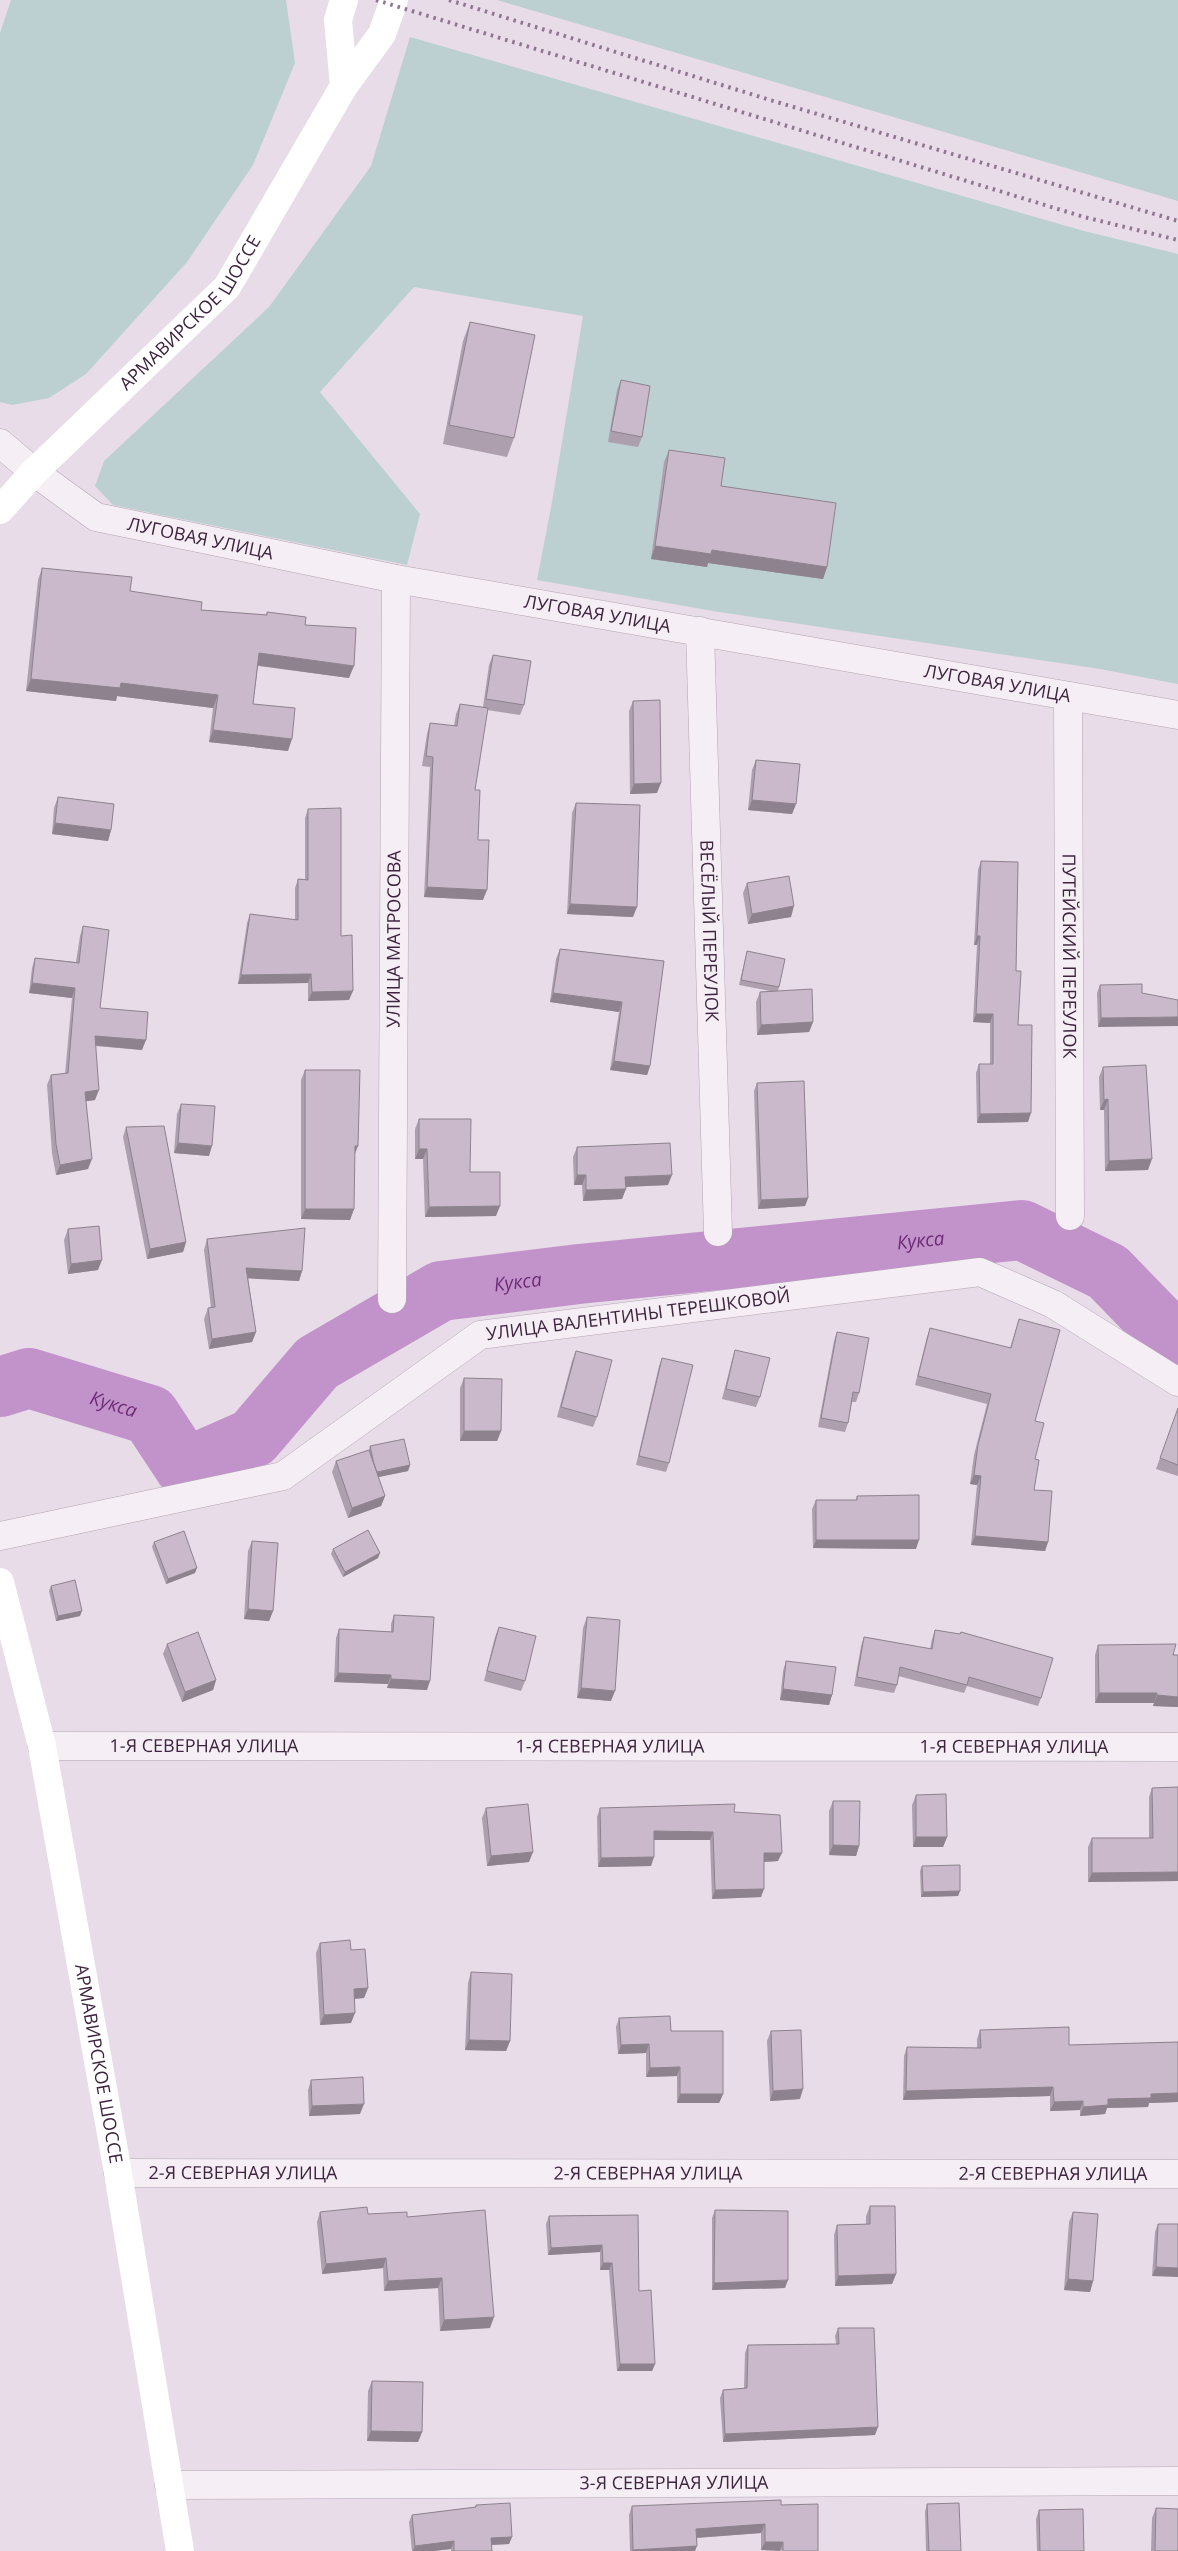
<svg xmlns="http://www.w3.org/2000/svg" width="1178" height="2551" font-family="'Open Sans',sans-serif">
<rect width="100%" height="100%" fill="#e7dce7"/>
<path fill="#bcd0d2" d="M11,0H286L295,63L253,165L187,262L86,374L49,398L12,405L0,402V33Z
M497,0H1178V201Z
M410,37L1084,231L1178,254V684L1100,669L713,611L537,580L552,502L583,316L414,287L320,392L420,514L407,565L113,505L95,486L104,461L269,307L371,166Z"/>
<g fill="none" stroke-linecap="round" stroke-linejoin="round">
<path stroke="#c293cb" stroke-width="60" id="s1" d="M0,1387L29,1378L150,1415L185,1468L253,1438L317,1363L441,1291L579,1274L1022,1230L1108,1272L1178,1344"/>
<g stroke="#b4a5b5" stroke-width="29">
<g id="minor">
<path id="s2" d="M0,443L34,472L96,517L396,579L1178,715"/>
<path id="s3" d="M700,631L718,1232"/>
<path id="s4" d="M1068,696L1070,1216"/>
<path id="s5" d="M392,1299L396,579"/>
<path id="s6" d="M0,1536L283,1476L480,1335L980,1272L1053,1304L1178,1382"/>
<path id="s7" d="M42,1746L1178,1747"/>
<path id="s8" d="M118,2173L1178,2174"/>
<path id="s9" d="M169,2485L1178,2481"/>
</g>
</g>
<use href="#minor" stroke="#f5eff5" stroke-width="28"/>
<g stroke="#fff" stroke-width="28">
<path d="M344,0L338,20L344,86"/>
<path id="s10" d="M0,510L34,472L227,287L344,86L382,34L394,0"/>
<path id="s11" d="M0,1582L42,1746L118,2173L180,2551"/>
</g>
<path stroke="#907492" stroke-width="4" stroke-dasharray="2.5 5" stroke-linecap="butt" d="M376,0L1084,217L1178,240
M449,0L770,100L1178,221"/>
</g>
<path fill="#ae9fae" d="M470,322L514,438L507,457L443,444L463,341Z
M621,380L642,437L638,447L608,442L617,390Z
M669,450L721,486L827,567L823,579L708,563L707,567L651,559L664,462Z
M42,568L201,610L266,615L267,612L305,625L349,678L258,666L253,704L288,751L209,742L213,708L117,696L116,701L26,691L38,580Z
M493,655L524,705L520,715L487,710L475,790L478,840L483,900L424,897L430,767L422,766L427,734L430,723L454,726L456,714L460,704L483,707L489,665Z
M633,701L657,793L630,794L629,711Z
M756,760L796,804L792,814L748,810L752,770Z
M58,797L111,830L108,841L52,834L54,808Z
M576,803L633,917L567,914L572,813Z
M308,809L341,936L349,1000L308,1001V983L238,984L247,923L250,914L295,920V888L298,879H305V818Z
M981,861L1016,971L1018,1025L1028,1122L977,1123L976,1073L979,1064H990V1023L973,1022L977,945H974L978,870Z
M747,883L791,917L748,924L743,893Z
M83,926L100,1008L142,1050L95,1046V1100L86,1101L88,1169L56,1175L52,1153L47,1085L51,1075L65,1074L72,998L29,993L32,968L35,958L76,962L80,936Z
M560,949L664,961L650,1066L647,1075L610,1070L619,1012L550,1002L556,959Z
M747,951L779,987L778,991L813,1022L809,1032L757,1035L756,1002L760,992L770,991L739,985Z
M1100,985L1142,993L1098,1027L1097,993Z
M1103,1067L1148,1170L1105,1171L1104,1110H1100L1099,1077Z
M305,1070L354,1209L350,1220L301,1219V1080Z
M757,1083L808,1198L805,1206L758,1209L754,1091Z
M181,1104L209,1156L174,1153L177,1114Z
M419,1119L496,1216L425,1217L423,1159H415V1129Z
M126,1127L186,1242L183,1252L147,1259L123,1137Z
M577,1147L668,1185L626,1187L622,1199L583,1201L582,1185H574L573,1157Z
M68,1229L98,1270L68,1274L64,1240Z
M207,1239L302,1271L299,1281L248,1278L256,1332L252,1342L209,1349L204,1319L208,1308H211L204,1250Z
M1019,1319L1035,1421L1034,1490L1048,1542L1045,1551L971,1545L977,1485L970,1484L974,1455L987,1404L915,1385L927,1337L930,1328L1010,1348Z
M837,1332L859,1393L856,1402H852L848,1423L845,1432L818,1427L834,1341Z
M735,1350L760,1397L756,1407L722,1399L732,1360Z
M576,1351L597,1417L593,1427L557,1417L572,1361Z
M662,1358L669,1463L666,1472L636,1465L659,1366Z
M464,1378L501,1431L497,1441H460V1388Z
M1178,1408V1476L1156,1469Z
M370,1446L410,1465L408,1471L378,1477L385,1496L381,1506L348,1518L332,1472L336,1461L369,1450Z
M857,1496L916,1549L813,1548L812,1509L816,1500H856Z
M252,1541L273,1611L269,1621L244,1619L248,1551Z
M154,1542L195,1573L166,1584L152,1547Z
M333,1549L378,1558L343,1577L331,1554Z
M51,1586L80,1616L56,1621L49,1591Z
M394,1615L427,1690L387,1688L388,1684L334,1682L336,1638L339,1629L391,1632V1624Z
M587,1617L611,1701L577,1698L583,1628Z
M499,1627L525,1681L521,1691L484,1681L495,1637Z
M935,1630L1041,1698L1038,1706L967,1686L964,1693L898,1676L897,1685L894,1693L854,1686L861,1646L864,1637L930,1649L932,1639Z
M167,1644L216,1680L213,1690L182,1702L163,1654Z
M1098,1645L1178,1655V1707L1153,1706L1154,1703H1095V1655Z
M786,1661L832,1695L829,1705L780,1700L783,1671Z
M1178,1787V1881L1088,1882V1847L1092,1838H1149V1797L1152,1788Z
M916,1795L947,1837L943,1847H913L912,1805Z
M833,1801L859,1846L856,1856L829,1855V1811Z
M486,1808L529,1862L487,1866L482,1818Z
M600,1808L734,1812L778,1861L764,1862L761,1897L712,1899L710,1840H654L651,1866L598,1867L597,1817Z
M922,1866L960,1891L958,1896L921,1897L920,1871Z
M320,1943L351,1950L368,1988L364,1998L354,1999L351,2023L320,2025L316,1953Z
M471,1972L510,2041L506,2051L465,2050L468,1983Z
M619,2018L671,2031L723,2094L719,2103H677V2076L646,2077V2053L618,2054L616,2027Z
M980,2030L1069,2045L1178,2042V2102L1149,2103L1148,2107L1107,2108L1105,2114L1080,2116V2110L1050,2111V2096L903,2100L904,2056L907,2047L977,2048V2039Z
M771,2031L800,2099L770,2101L767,2041Z
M311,2080L360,2114L309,2116L308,2090Z
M870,2206L896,2274L892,2284L835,2286L834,2235L837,2225L866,2224V2216Z
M715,2210L785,2288L712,2290V2218Z
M320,2212L407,2217L490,2328L440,2331L438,2288L384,2291L383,2268L322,2274L317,2222Z
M1073,2212L1093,2281L1090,2292L1064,2290L1069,2222Z
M638,2215L639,2291L655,2364L652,2371H617L609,2270H600V2252L548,2255L546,2224L549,2216Z
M1158,2224H1178L1152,2276L1155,2232Z
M838,2328L875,2435L723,2442L720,2398L723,2390L744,2388L745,2353L748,2345L836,2344L835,2336Z
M372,2381L422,2432L418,2442L367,2441L368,2391Z
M927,2504L961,2551H926L925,2512Z
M476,2505L512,2537L509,2544L492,2545V2551H451V2549L433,2551H412L409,2522L412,2515L475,2507Z
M781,2505L818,2551L761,2550V2533L697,2538L695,2551H630L629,2515L632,2506Z
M1156,2508L1178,2551H1151L1152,2518Z
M1039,2510L1084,2551H1037L1036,2519Z"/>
<path fill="#8d828d" d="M655,546L712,550L827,567L823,579L708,563L707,567L651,559Z
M259,653L354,666L349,678L255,665Z
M31,679L121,683L218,695L213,708L117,696L116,701L26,691Z
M213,730L292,739L288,751L209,742Z
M661,783L657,793L630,794L634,784Z
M752,800L796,804L792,814L748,810Z
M55,823L111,830L108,841L52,834Z
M427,887L487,890L483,900L424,897Z
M570,904L637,907L633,917L567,914Z
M794,906L791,917L748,924L752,914Z
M977,936H980L977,945H974Z
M311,974L308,983L238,984L241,975Z
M32,983L75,988L72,998L29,993Z
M353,991L349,1000L308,1001L312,992Z
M553,993L622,1002L619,1012L550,1002Z
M976,1014H993L990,1023L973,1022Z
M1178,1017V1026L1098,1027L1101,1018Z
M813,1022L809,1032L757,1035L761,1025Z
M95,1036L146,1040L142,1050L91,1045Z
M614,1061L650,1066L647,1075L610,1070Z
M99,1090L95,1100L81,1102L85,1092Z
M1108,1099L1104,1110H1100L1104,1100Z
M1031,1113L1028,1122L977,1123L980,1114Z
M178,1143L212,1146L209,1156L174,1153Z
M355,1146H358L354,1156Z
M419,1149H427L423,1159H415Z
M92,1159L88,1169L56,1175L60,1165Z
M1152,1159L1148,1170L1105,1171L1109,1161Z
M577,1175H586L582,1185H574Z
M672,1175L668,1185L621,1187L625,1177Z
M626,1189L622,1199L583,1201L586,1190Z
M808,1198L805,1206L758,1209L761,1200Z
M500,1206L496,1216L425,1217L429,1207Z
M305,1209H354L350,1220L301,1219Z
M186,1242L183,1252L147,1259L150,1249Z
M102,1260L98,1270L68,1274L71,1264Z
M246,1268L302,1271L299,1281L242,1278Z
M256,1332L252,1342L209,1349L212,1339Z
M464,1431H501L497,1441H460Z
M410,1465L408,1471L374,1478L375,1473Z
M974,1475L981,1476L977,1485L970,1484Z
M385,1496L381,1506L348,1518L352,1508Z
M975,1536L1048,1542L1045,1551L971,1545Z
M816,1540H919L916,1549L813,1548Z
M380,1553L378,1558L343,1577L345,1572Z
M197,1568L195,1573L166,1584L168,1579Z
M248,1609L273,1611L269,1621L244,1619Z
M82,1611L80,1616L56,1621L58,1616Z
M338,1673L391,1675L388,1684L334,1682Z
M391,1679L430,1681L427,1690L387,1688Z
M216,1680L213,1690L182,1702L185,1692Z
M581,1688L615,1691L611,1701L577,1698Z
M783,1689L832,1695L829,1705L780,1700Z
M1099,1693H1157L1154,1703H1095Z
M1157,1695L1178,1697V1707L1153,1706Z
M654,1831L713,1832L710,1840H651Z
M916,1837H947L943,1847H913Z
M833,1845L859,1846L856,1856L829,1855Z
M533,1852L529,1862L487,1866L491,1856Z
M764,1853H782L778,1861L760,1862Z
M654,1857L651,1866L598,1867L601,1858Z
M1178,1872V1881L1088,1882L1092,1873Z
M764,1889L761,1897L712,1899L715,1890Z
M960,1891L958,1896L921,1897L923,1892Z
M368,1988L364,1998L350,1999L354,1989Z
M355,2013L351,2023L320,2025L324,2015Z
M469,2040L510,2041L506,2051L465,2050Z
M649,2044L646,2053L618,2054L621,2045Z
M680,2067L677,2076L646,2077L650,2068Z
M1053,2087L1050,2096L903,2100L906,2091Z
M803,2089L800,2099L770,2101L773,2091Z
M1178,2093V2102L1149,2103L1148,2107L1107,2108L1105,2114L1080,2116L1083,2107L1108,2099L1151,2094Z
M680,2094H723L719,2103H677Z
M1083,2101L1080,2110L1050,2111L1054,2102Z
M364,2104L360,2114L309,2116L312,2106Z
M602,2245L600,2252L548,2255L551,2248Z
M386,2258L383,2268L322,2274L326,2264Z
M603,2263H612L609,2270H600Z
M1156,2267L1178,2268V2277L1152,2276Z
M896,2274L892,2284L835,2286L838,2276Z
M442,2278L438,2288L384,2291L388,2281Z
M1068,2279L1093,2281L1090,2292L1064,2290Z
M788,2280L785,2288L712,2290L714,2283Z
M494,2317L490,2328L440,2331L444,2320Z
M620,2364H655L652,2371H617Z
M878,2427L875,2435L723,2442L725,2434Z
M371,2431L422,2432L418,2442L367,2441Z
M765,2524L761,2533L693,2538L696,2529Z
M512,2537L509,2544L488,2545L491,2538Z
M454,2541L451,2549L433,2551H413L415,2546Z
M765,2542H783L780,2551L761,2550Z
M697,2546L695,2551H632L633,2550Z"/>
<path fill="#cab9ca" stroke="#8d828d" d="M470,322L535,335L514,438L449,425Z
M621,380L650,386L642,437L611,431Z
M669,450L725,458L721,486L836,503L827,567L712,550L711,554L655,546Z
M42,568L132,577L130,591L202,602L201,610L267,615V612L306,617L305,625L356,628L354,666L259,653L253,704L295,708L292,739L213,730L218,695L121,683L120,688L31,679Z
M493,655L531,661L524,705L486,699Z
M660,700L661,783L634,784L633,701Z
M460,704L488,708L475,790H480L478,840H489L487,890L427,887L433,757L426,756L430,723L457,726Z
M756,760L800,764L796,804L752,800Z
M58,797L114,804L111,830L55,823Z
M576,803L640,805L637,907L570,904Z
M341,808V936L352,935L353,991L312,992L311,974L241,975L250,914L298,920V879L308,880V809Z
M981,861L1018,862L1016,971H1021L1018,1025H1032L1031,1113L980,1114L979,1064H993V1014H976L980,936H977Z
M789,876L794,906L752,914L747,883Z
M83,926L109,930L100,1008L148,1012L146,1040L95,1036L99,1090L85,1092L92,1159L60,1165L56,1144L51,1075L68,1073L75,988L32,983L35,958L79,963Z
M560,949L664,961L650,1066L614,1061L622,1002L553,993Z
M747,951L785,959L779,987L741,980Z
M1142,984V993L1178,1000V1017L1101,1018L1100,985Z
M812,989L813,1022L761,1025L760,992Z
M1146,1065L1152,1159L1109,1161L1108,1099L1104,1100L1103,1067Z
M305,1070H360L358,1146H355L354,1209H305Z
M804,1081L808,1198L761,1200L757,1083Z
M181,1104L215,1106L212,1146L178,1143Z
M419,1119H471L470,1172H500V1206L429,1207L427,1149H419Z
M164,1126L186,1242L150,1249L126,1127Z
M670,1143L672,1175L625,1177L626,1189L586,1190V1175H577V1147Z
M99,1226L102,1260L71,1264L68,1229Z
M305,1228L302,1271L246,1268L256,1332L212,1339L208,1308L215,1307L207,1239Z
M1019,1319L1060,1330L1035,1421L1044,1423L1035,1459L1039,1460L1034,1490L1052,1491L1048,1542L975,1536L981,1476L974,1475L978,1445L991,1394L918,1376L930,1328L1011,1348Z
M837,1332L869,1338L859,1393L853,1392L848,1423L821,1418Z
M735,1350L770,1358L760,1397L726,1389Z
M576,1351L612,1360L597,1417L561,1407Z
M662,1358L693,1365L669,1463L639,1456Z
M464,1378L502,1379L501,1431H464Z
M1178,1408V1465L1160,1458Z
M404,1439L410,1465L377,1472L374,1464L370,1446Z
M369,1450L385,1496L352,1508L336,1461Z
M919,1495V1540H816V1500H857V1496Z
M368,1530L380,1553L345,1572L333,1549Z
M184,1531L197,1568L168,1579L154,1542Z
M252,1541L278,1543L273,1611L248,1609Z
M75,1580L82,1611L58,1616L51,1586Z
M394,1615L434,1617L430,1681L391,1679V1675L338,1673L339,1629L393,1632Z
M587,1617L620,1620L615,1691L581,1688Z
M499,1627L536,1636L525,1681L487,1671Z
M935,1630L960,1634L961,1632L1053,1658L1041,1698L969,1677L967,1685L900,1667L897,1685L857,1677L864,1637L932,1649Z
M198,1632L216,1680L185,1692L167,1644Z
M1176,1644L1173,1655H1178V1697L1157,1695V1693H1099L1098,1645Z
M786,1661L836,1667L832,1695L783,1689Z
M1178,1787V1872L1092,1873V1838H1153L1152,1788Z
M946,1794L947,1837H916V1795Z
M833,1801H860L859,1846L833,1845Z
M528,1804L533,1852L491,1856L486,1808Z
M735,1804L734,1812L780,1815L782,1853H764V1889L715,1890L713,1832L654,1831V1857L601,1858L600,1808Z
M960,1865V1891L923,1892L922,1866Z
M350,1940L351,1950L365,1949L368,1988L354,1989L355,2013L324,2015L320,1943Z
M471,1972L512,1974L510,2041L469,2040Z
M670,2016L671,2031H723V2094H680V2067L650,2068L649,2044L621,2045L619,2018Z
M1069,2027V2045L1178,2042V2093L1151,2094V2098L1108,2099V2105L1083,2107V2101L1054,2102L1053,2087L906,2091L907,2047L981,2048L980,2030Z
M801,2030L803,2089L773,2091L771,2031Z
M363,2077L364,2104L312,2106L311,2080Z
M870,2206H895L896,2274L838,2276L837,2225L870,2224Z
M367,2207L368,2214L407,2212V2217L485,2210L494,2317L444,2320L442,2278L388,2281L386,2258L326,2264L320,2212Z
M715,2210L788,2211V2280L714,2283Z
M1073,2212L1098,2214L1093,2281L1068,2279Z
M638,2215L639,2291L651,2290L655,2364H620L612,2263H603L602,2245L551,2248L549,2216Z
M1158,2224H1178V2268L1156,2267Z
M838,2328H874L878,2427L725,2434L723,2390L747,2388L748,2345L839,2344Z
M372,2381L423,2382L422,2432L371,2431Z
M781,2500V2505L818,2504V2551H783V2542H765V2524L696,2529L697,2546L633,2550L632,2506Z
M510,2503L512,2537L491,2538L492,2551H454V2541L415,2546L412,2515L476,2507V2505Z
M959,2503L961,2551H929L927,2504Z
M1156,2508L1178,2509V2551H1155Z
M1083,2509L1084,2551H1040L1039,2510Z"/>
<g text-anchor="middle" stroke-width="4.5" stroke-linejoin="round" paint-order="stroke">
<g font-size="18" fill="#3e243f" stroke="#f4ebf5">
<text dy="6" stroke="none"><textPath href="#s10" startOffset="275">АРМАВИРСКОЕ ШОССЕ</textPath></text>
<text dy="6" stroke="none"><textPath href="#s2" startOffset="228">ЛУГОВАЯ УЛИЦА</textPath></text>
<text dy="6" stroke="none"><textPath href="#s2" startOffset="632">ЛУГОВАЯ УЛИЦА</textPath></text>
<text dy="6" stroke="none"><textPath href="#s2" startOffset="1038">ЛУГОВАЯ УЛИЦА</textPath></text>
<text dy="6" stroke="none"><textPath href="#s3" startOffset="300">ВЕСЁЛЫЙ ПЕРЕУЛОК</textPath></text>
<text dy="6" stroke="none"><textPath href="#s5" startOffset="360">УЛИЦА МАТРОСОВА</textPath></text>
<text dy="6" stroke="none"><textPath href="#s4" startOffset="260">ПУТЕЙСКИЙ ПЕРЕУЛОК</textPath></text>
<text dy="6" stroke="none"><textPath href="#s6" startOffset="691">УЛИЦА ВАЛЕНТИНЫ ТЕРЕШКОВОЙ</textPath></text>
<text dy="6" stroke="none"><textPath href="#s7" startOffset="162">1-Я СЕВЕРНАЯ УЛИЦА</textPath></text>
<text dy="6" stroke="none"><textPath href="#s7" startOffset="568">1-Я СЕВЕРНАЯ УЛИЦА</textPath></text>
<text dy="6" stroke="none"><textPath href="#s7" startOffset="972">1-Я СЕВЕРНАЯ УЛИЦА</textPath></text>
<text dy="6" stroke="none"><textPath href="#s11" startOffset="492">АРМАВИРСКОЕ ШОССЕ</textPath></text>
<text dy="6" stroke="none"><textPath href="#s8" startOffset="125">2-Я СЕВЕРНАЯ УЛИЦА</textPath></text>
<text dy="6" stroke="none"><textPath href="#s8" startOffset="530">2-Я СЕВЕРНАЯ УЛИЦА</textPath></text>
<text dy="6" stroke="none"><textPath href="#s8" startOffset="935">2-Я СЕВЕРНАЯ УЛИЦА</textPath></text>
<text dy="6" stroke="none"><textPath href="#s9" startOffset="505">3-Я СЕВЕРНАЯ УЛИЦА</textPath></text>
</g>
<g font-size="19" font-style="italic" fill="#6d2c75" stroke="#f4ebf5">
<text dy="7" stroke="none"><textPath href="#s1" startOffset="1019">Кукса</textPath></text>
<text dy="7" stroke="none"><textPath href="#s1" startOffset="614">Кукса</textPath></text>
<text dy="7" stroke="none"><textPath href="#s1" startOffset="119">Кукса</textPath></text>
</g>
</g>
</svg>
